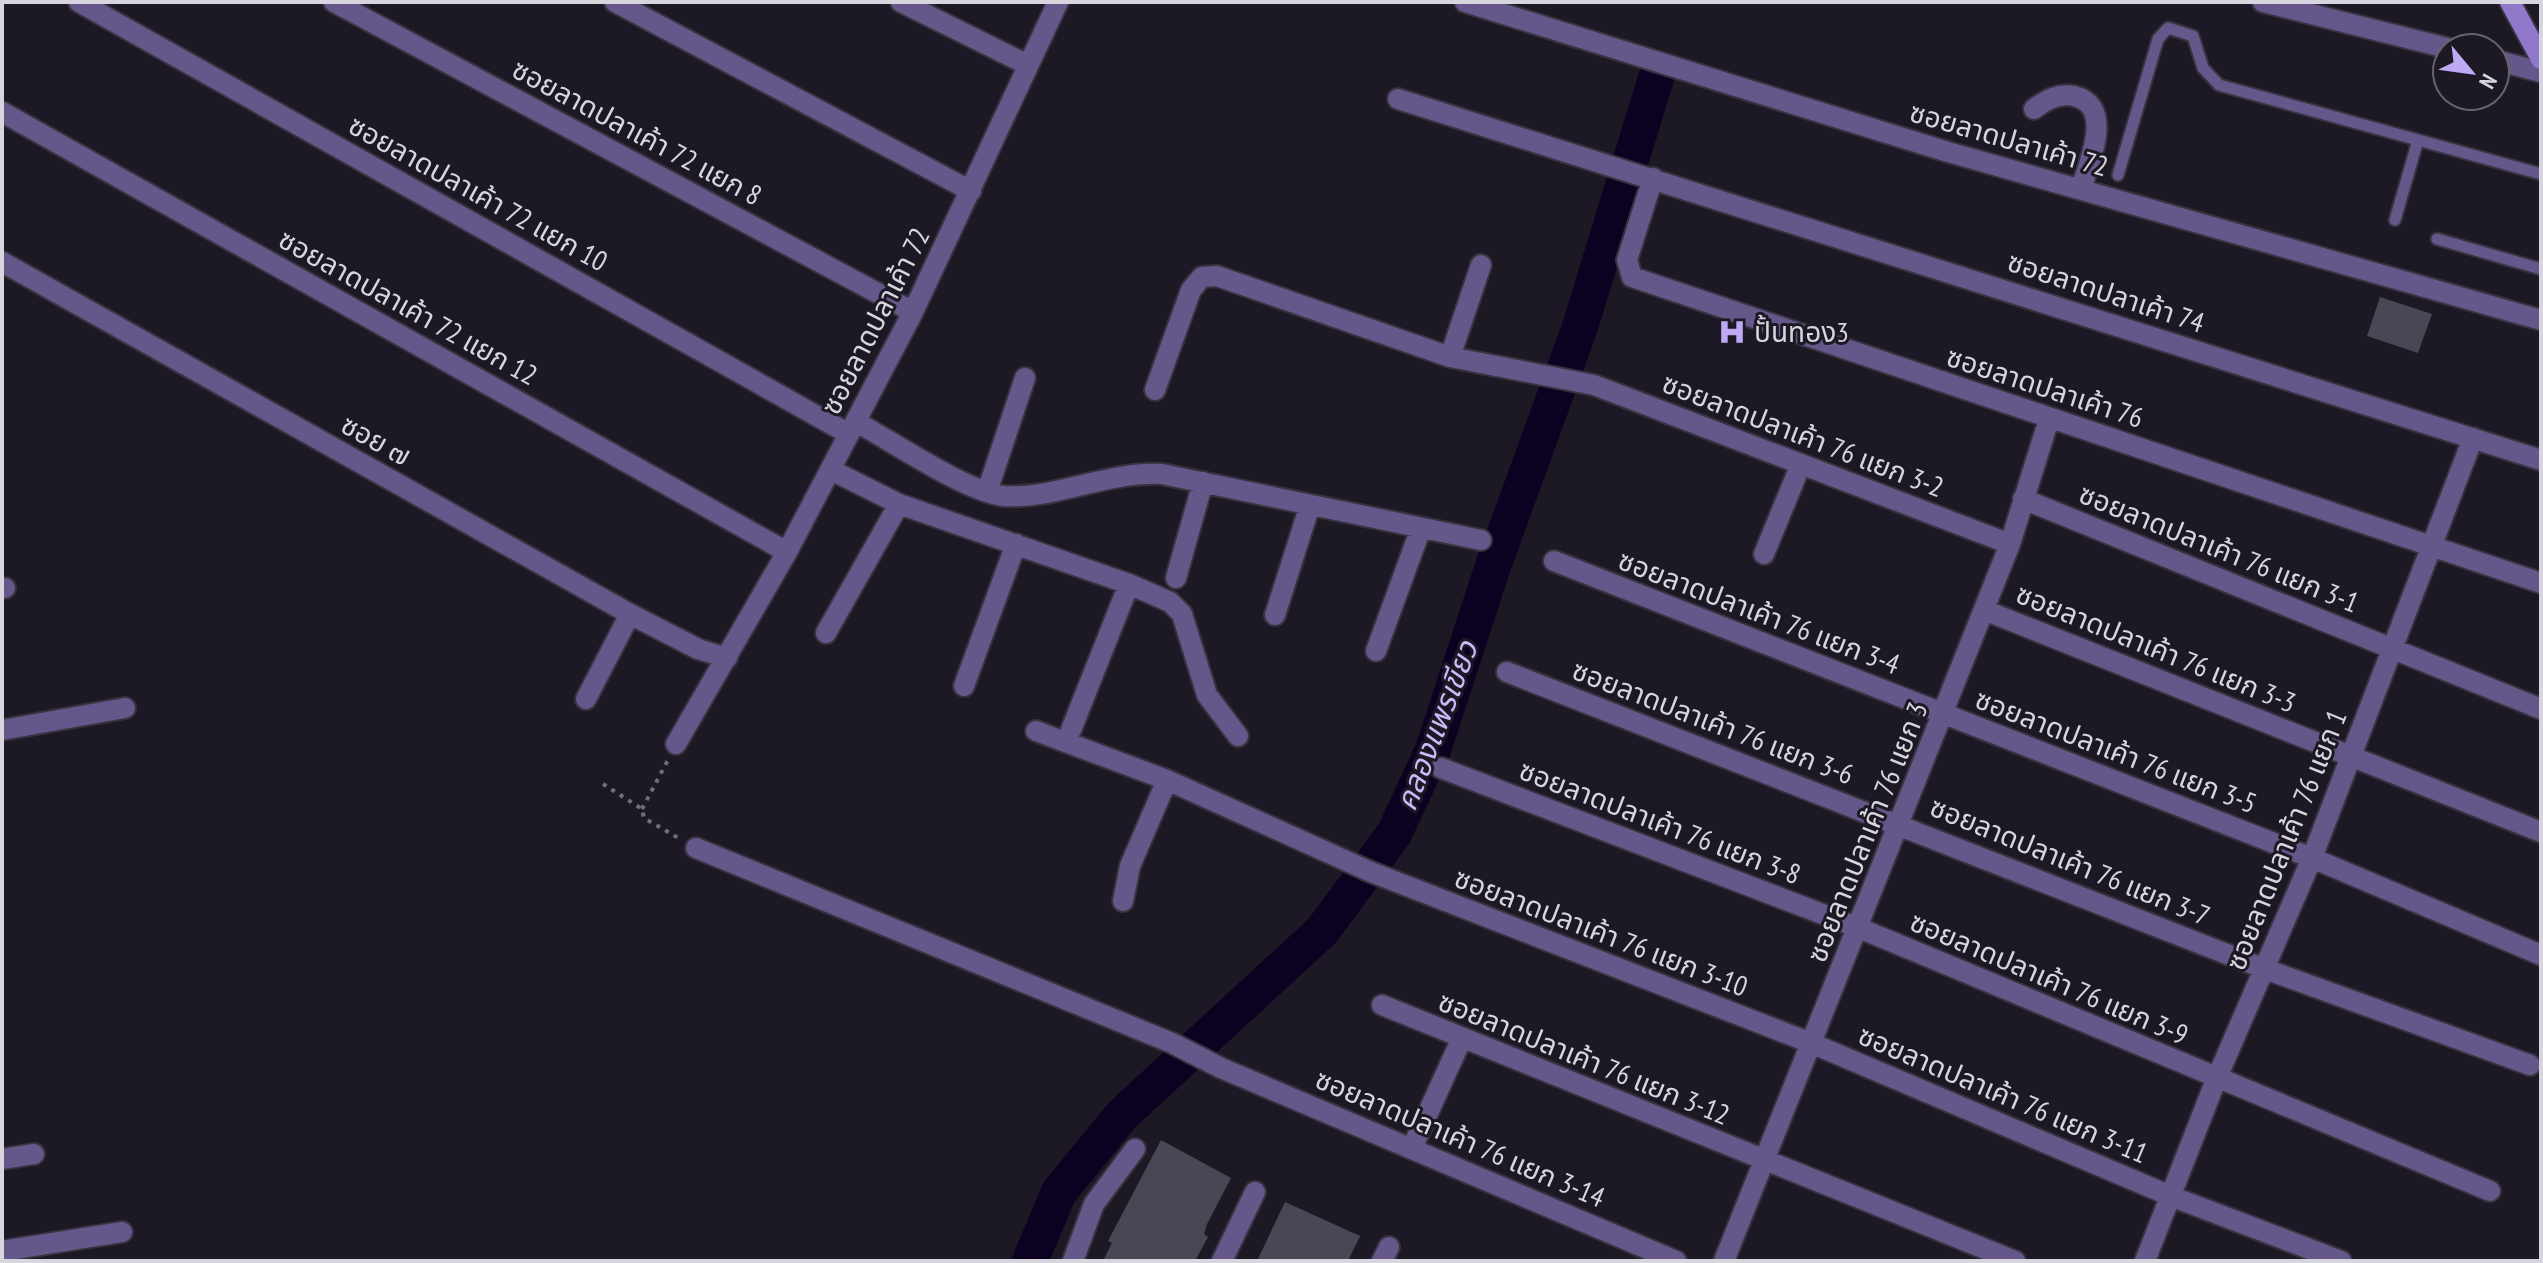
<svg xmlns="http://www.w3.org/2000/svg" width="2543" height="1263" font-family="'PT Sans Narrow','Noto Sans Thai',sans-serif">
<rect width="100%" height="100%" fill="#1c1924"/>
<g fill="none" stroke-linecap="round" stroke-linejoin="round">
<path stroke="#0d0122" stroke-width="36" d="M1030,1261L1059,1192L1122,1115L1322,931L1394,834L1433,750L1493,566L1580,327L1656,78"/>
</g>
<path fill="#4a4754" d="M2380,297L2432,314L2418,353L2367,336Z
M1161,1140L1231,1178L1207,1224L1204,1234L1208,1237L1195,1261H1103L1112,1243L1108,1241Z
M1285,1202L1360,1236L1348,1261H1257Z"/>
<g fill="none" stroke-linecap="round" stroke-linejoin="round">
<g stroke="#36333e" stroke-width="15">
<path id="lane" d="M2118,175L2158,39L2168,28L2193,36L2203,68L2219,85L2541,174
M2395,220L2418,140
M2437,239L2541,269"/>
</g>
<g stroke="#36333e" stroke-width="24">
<path id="street" d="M79,2L849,434
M334,2L913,312
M615,2L971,191
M901,2L1028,65
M1465,2L1948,152L2541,320
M2263,2L2447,48
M2495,60L2541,72
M1398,99L2541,460
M2034,109C2046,100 2058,93 2074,96C2115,106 2089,162 2081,189
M2,112L787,552
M1653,178L1627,260L1632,277L2541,583
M2,262L630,614L698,649L727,658
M1450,357L1481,265
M1155,390L1191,290L1202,277L1217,276L1450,357L1594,385L2010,544
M856,422C892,441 966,492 1004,496C1053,500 1107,471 1162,474L1481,540
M831,470L899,504L1129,584L1170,602L1182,614L1207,695L1238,736
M987,492L1025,378
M2023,499L2541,709
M1764,554L1801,464
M1554,561L2312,858L2541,955
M1176,578L1203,482
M2,588H5
M1984,610L2541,832
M1275,615L1310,505
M826,633L899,504
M1376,651L1421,528
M1507,672L2265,969L2530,1065
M964,686L1016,544
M586,699L630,614
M2,730L125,708
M1071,730L1129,584
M1036,731L1167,780L1371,872L1811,1043L2173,1197L2341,1261
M676,744L787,552L913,312L1058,2
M1441,768L1859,928L2490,1191
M696,848L1172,1043L1221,1068L1676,1261
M1123,901L1130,866L1167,780
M1382,1005L2015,1261
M1412,1148L1462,1038
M2,1159L34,1154
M2,1251L122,1232
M1073,1261L1094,1204L1135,1149
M1222,1261L1255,1192
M1382,1261L1389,1247
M1724,1261L2010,544L2049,419
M2145,1261L2216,1080L2312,858L2473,438"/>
</g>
<g stroke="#36333e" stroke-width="24">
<path id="secondary" d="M2510,2L2541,59"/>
</g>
<path stroke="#706e78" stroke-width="4" stroke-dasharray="4 6" stroke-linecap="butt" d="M603,784L642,809L644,818L680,839
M642,809L668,760"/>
<use href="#lane" stroke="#65578a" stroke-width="11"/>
<use href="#street" stroke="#65578a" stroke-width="20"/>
<use href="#secondary" stroke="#9078ca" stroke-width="20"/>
</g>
<defs>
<g id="hospital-bare" transform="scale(2.16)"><path d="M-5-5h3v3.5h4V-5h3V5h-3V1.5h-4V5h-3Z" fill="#bea9f5" stroke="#1c1924" stroke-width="2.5" paint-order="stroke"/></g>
</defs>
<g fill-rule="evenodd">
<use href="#hospital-bare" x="1732" y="332"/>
</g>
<g text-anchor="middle" stroke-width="6" stroke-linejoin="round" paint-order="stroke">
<g font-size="28" fill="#d7d5dd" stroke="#1c1924">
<text transform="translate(637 132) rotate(28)" y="10">ซอยลาดปลาเค้า 72 แยก 8</text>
<text transform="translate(2009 139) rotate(16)" y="10">ซอยลาดปลาเค้า 72</text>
<text transform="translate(478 193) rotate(29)" y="10">ซอยลาดปลาเค้า 72 แยก 10</text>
<text transform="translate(2106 292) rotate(18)" y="10">ซอยลาดปลาเค้า 74</text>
<text transform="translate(408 307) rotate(29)" y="10">ซอยลาดปลาเค้า 72 แยก 12</text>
<text transform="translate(875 321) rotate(-63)" y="10">ซอยลาดปลาเค้า 72</text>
<text transform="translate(2045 387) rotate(18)" y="10">ซอยลาดปลาเค้า 76</text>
<text transform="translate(1803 435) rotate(21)" y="10">ซอยลาดปลาเค้า 76 แยก 3-2</text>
<text transform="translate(376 440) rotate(29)" y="10">ซอย ๗</text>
<text transform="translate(2219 548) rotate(22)" y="10">ซอยลาดปลาเค้า 76 แยก 3-1</text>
<text transform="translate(1759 612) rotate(21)" y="10">ซอยลาดปลาเค้า 76 แยก 3-4</text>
<text transform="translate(2156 648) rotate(22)" y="10">ซอยลาดปลาเค้า 76 แยก 3-3</text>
<text transform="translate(1713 722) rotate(21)" y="10">ซอยลาดปลาเค้า 76 แยก 3-6</text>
<text transform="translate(2116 751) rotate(21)" y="10">ซอยลาดปลาเค้า 76 แยก 3-5</text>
<text transform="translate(1660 822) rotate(21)" y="10">ซอยลาดปลาเค้า 76 แยก 3-8</text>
<text transform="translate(1867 832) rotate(-68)" y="10">ซอยลาดปลาเค้า 76 แยก 3</text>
<text transform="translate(2286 840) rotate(-68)" y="10">ซอยลาดปลาเค้า 76 แยก 1</text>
<text transform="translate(2070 861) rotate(22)" y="10">ซอยลาดปลาเค้า 76 แยก 3-7</text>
<text transform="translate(1601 932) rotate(21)" y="10">ซอยลาดปลาเค้า 76 แยก 3-10</text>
<text transform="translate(2049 978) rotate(23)" y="10">ซอยลาดปลาเค้า 76 แยก 3-9</text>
<text transform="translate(1584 1058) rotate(22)" y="10">ซอยลาดปลาเค้า 76 แยก 3-12</text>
<text transform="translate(2003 1094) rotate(23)" y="10">ซอยลาดปลาเค้า 76 แยก 3-11</text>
<text transform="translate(1460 1138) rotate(23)" y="10">ซอยลาดปลาเค้า 76 แยก 3-14</text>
</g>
<g font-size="28" fill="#d7d5dd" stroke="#1c1924" text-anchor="start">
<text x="1754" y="342">ปั้นทอง3</text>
</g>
<g font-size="30" font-style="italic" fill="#cabafa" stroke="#1c1924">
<text transform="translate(1437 726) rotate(-69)" y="10">คลองแพรเขียว</text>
</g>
</g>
<rect width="2543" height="1263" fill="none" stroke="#d7d5dd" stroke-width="8"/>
<g transform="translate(2471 72) rotate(119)"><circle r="38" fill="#1c1924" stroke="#67646e" stroke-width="2"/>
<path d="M0-6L14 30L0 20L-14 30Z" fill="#bea9f5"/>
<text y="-12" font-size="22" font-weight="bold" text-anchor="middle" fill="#d7d5dd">N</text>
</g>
</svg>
